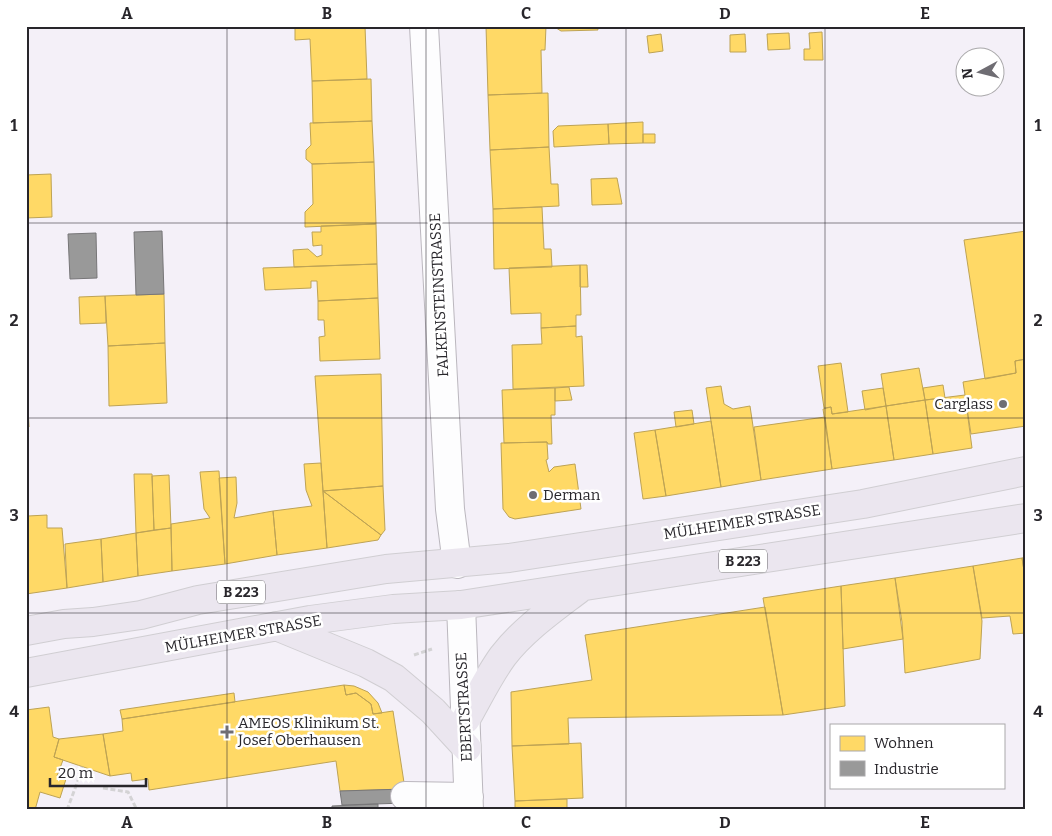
<svg xmlns="http://www.w3.org/2000/svg" width="1052" height="836" font-family="Bitter,serif">
<rect width="100%" height="100%" fill="#f4f0f8"/>
<path fill="#ffd966" stroke="#bea354" d="M295,26H365L367,79L312,81L310,39L295,40Z
M486,26H546L545,50H541L542,93L488,95Z
M553,26H597L598,30L561,31Z
M822,32L823,60H804V49H810L809,33Z
M789,33L790,49L768,50L767,34Z
M661,34L663,51L649,53L647,36Z
M745,34L746,52H730V35Z
M371,79L372,121L313,123L312,81Z
M548,93L549,147L490,150L488,95Z
M372,121L374,162L312,164L306,159V150L311,145L310,123Z
M643,122V143L609,144L608,124Z
M608,124L609,144L554,147L553,131L558,126Z
M643,134H655V143H643Z
M549,147L551,184H558L559,206L493,209L490,150Z
M374,162L376,224L305,227V212L313,204L312,164Z
M51,174L52,217L26,218V175Z
M617,178L622,204L592,205L591,179Z
M542,207L544,249H551L552,267L494,269L493,209Z
M376,224L377,264L294,267L293,250L308,249L317,257L322,255V245L313,246L312,232H321V226Z
M1026,231V359L1015,361L1016,373L985,379L964,240Z
M377,264L378,298L318,301L317,281H311V288L265,290L263,268Z
M580,265H587L588,287H580Z
M580,265L581,315H576V326L541,328V313L511,314L509,268Z
M164,294L165,343L108,346L105,296Z
M105,296L106,323L80,324L79,297Z
M378,298L380,359L320,361L319,337L325,336L324,320H318V301Z
M576,326V337L582,336L584,386L513,389L512,345L542,344L541,328Z
M165,343L167,403L109,406L108,346Z
M1026,359V426L971,434L963,382L1016,373L1015,361Z
M841,363L848,412L832,414L831,407L824,408L818,366Z
M919,368L925,400L886,406L881,374Z
M381,374L383,486L323,491L315,376Z
M943,385L945,398L925,400L923,388Z
M721,386L724,404L733,409L750,406L761,480L721,487L706,388Z
M569,387L572,400L555,401V388Z
M555,388V415H551L552,444H548L547,442L504,443L502,390Z
M883,388L886,406L865,410L862,391Z
M965,395L972,448L933,454L925,400Z
M925,400L933,454L894,460L886,406Z
M886,406L894,460L832,469L823,409L831,407L832,414Z
M26,408H28L29,427H26Z
M692,410L694,424L676,427L674,412Z
M825,417L832,469L761,480L754,427Z
M711,421L721,487L666,496L655,430Z
M655,430L666,496L643,499L634,433Z
M547,442L548,459L546,460L549,472L554,467L575,464L581,509L515,519L509,517L503,509L501,443Z
M321,463L327,548L277,555L273,511L312,506L306,490L304,464Z
M219,471L225,564L172,571L171,524L210,518L204,509L200,472Z
M134,474H152L154,530L136,533Z
M169,475L171,528L154,530L152,476Z
M236,477L237,503L234,518L273,511L277,555L225,564L219,478Z
M383,486L385,530L381,535L323,491Z
M323,491L381,535L378,540L327,548Z
M47,515V528H62L67,588L26,594L28,516Z
M171,528L172,571L138,576L136,533Z
M136,533L138,576L103,582L101,539Z
M101,539L103,582L67,588L65,544Z
M1026,557V583L1022,558Z
M1022,558L1026,583V633L1013,634L1010,616L982,618L973,566Z
M973,566L982,621L980,659L905,673L902,622L895,578Z
M895,578L903,639L843,649L841,586Z
M841,586L845,706L783,715L763,598Z
M765,607L783,715L568,718L569,744L512,746L511,692L592,680L585,635Z
M344,685L354,686L368,692L378,703L382,713L373,714L371,704L356,693L346,695Z
M344,685L346,695L356,693L371,704L373,714L393,711L405,789L340,791L336,761L149,790L148,779L132,781L131,773L110,776L103,734L123,731L122,719Z
M234,693L235,702L122,719L120,710Z
M49,707L53,737L59,739L54,757L63,760L57,776L66,779L60,798L40,792L35,810H26V710Z
M103,734L110,776L54,757L59,739Z
M581,743L583,798L515,801L512,746Z
M567,799V810H515V801Z"/>
<path fill="#999" stroke="#777678" d="M162,231L164,294L136,295L134,232Z
M96,233L97,278L70,279L68,234Z
M405,789L406,803L342,805L340,791Z
M378,804V810H332V806Z"/>
<g fill="none" stroke-linecap="round" stroke-linejoin="round">
<g stroke="#bbb7be" stroke-width="30">
<path id="minor" d="M424,26L450,509L457,564
M461,605L469,810
M405,796L469,797"/>
</g>
<g stroke="#d0ced2" stroke-width="30">
<path id="major" d="M276,626L366,663L394,678L433,711L467,748
M26,631L64,624L93,622L141,615L198,600L386,569L509,558L863,504L1026,471
M26,673L310,620L393,609L461,605L1026,518
M466,719C478,698 489,675 503,656C524,629 553,609 579,589"/>
</g>
<path stroke="#d4d3d5" stroke-width="3" stroke-dasharray="5 2.5" stroke-linecap="butt" d="M414,655L432,649
M103,788L128,792L137,810
M67,810L83,767"/>
<use href="#minor" stroke="#fdfdfe" stroke-width="28"/>
<use href="#major" stroke="#ebe6ef" stroke-width="28"/>
</g>
<path fill="none" stroke="#28262b" stroke-width="1" stroke-opacity="0.55" d="M227,26V810M426,26V810M626,26V810M825,26V810M26,223H1026M26,418H1026M26,613H1026"/>
<g fill="#6f6d73" stroke="#fff" stroke-width="2">
<circle cx="1003" cy="404" r="5"/>
<circle cx="533" cy="495" r="5"/>
<path d="M224.5 724.5h5v5h5v5h-5v5h-5v-5h-5v-5h5z"/>
</g>
<g text-anchor="middle" stroke-width="5" stroke-linejoin="round" paint-order="stroke">
<g fill="#fff" stroke="#68676b" stroke-width="1">
<rect x="719" y="549.5" width="48" height="23" rx="4"/>
<rect x="217" y="580.5" width="48" height="23" rx="4"/>
</g>
<g font-size="14" font-weight="bold" fill="#28262b">
<text x="743" y="566">B 223</text>
<text x="241" y="597">B 223</text>
</g>
<g font-size="15" fill="#28262b" stroke="#fff">
<text transform="translate(439 295) rotate(-93)" y="5">FALKENSTEINSTRASSE</text>
<text transform="translate(742 522) rotate(-9)" y="5">MÜLHEIMER STRASSE</text>
<text transform="translate(243 634) rotate(-10)" y="5">MÜLHEIMER STRASSE</text>
<text transform="translate(464 707) rotate(-93)" y="5">EBERTSTRASSE</text>
</g>
<g font-size="15" fill="#28262b" stroke="#fff" text-anchor="start">
<text x="993" y="409" text-anchor="end">Carglass</text>
<text x="543" y="500">Derman</text>
<text x="238" y="728">AMEOS Klinikum St.<tspan x="238" dy="17">Josef Oberhausen</tspan></text>
</g>
</g>
<rect width="1052" height="836" fill="none" stroke="#ffffff" stroke-width="55"/>
<rect x="830" y="724" width="175" height="65" fill="#ffffff" stroke="#a9a8aa"/>
<rect x="840" y="736" width="25" height="15" fill="#ffd966" stroke="#a9a8aa"/>
<text x="874" y="748" font-size="15" fill="#28262b">Wohnen</text>
<rect x="840" y="761" width="25" height="15" fill="#999999" stroke="#a9a8aa"/>
<text x="874" y="774" font-size="15" fill="#28262b">Industrie</text>
<g transform="translate(980 72) rotate(263)"><circle r="24" fill="#ffffff" stroke="#a9a8aa"/>
<path d="M0-4L9 19L0 12L-9 19Z" fill="#6f6d73"/>
<text y="-8" font-size="14" font-weight="bold" text-anchor="middle" fill="#28262b">N</text>
</g>
<path d="M50 778v8h96v-8" fill="none" stroke="#28262b" stroke-width="2.5"/>
<text x="58" y="778" font-size="15" fill="#28262b" stroke="#ffffff" stroke-width="4" paint-order="stroke">20 m</text>
<rect x="28" y="28" width="996" height="780" fill="none" stroke="#28262b" stroke-width="2"/>
<g font-size="16" text-anchor="middle" font-weight="bold" fill="#28262b">
<text x="127" y="19">A</text>
<text x="327" y="19">B</text>
<text x="526" y="19">C</text>
<text x="725" y="19">D</text>
<text x="925" y="19">E</text>
<text x="14" y="131">1</text>
<text x="1038" y="131">1</text>
<text x="14" y="326">2</text>
<text x="1038" y="326">2</text>
<text x="14" y="521">3</text>
<text x="1038" y="521">3</text>
<text x="14" y="717">4</text>
<text x="1038" y="717">4</text>
<text x="127" y="828">A</text>
<text x="327" y="828">B</text>
<text x="526" y="828">C</text>
<text x="725" y="828">D</text>
<text x="925" y="828">E</text>
</g>
</svg>
